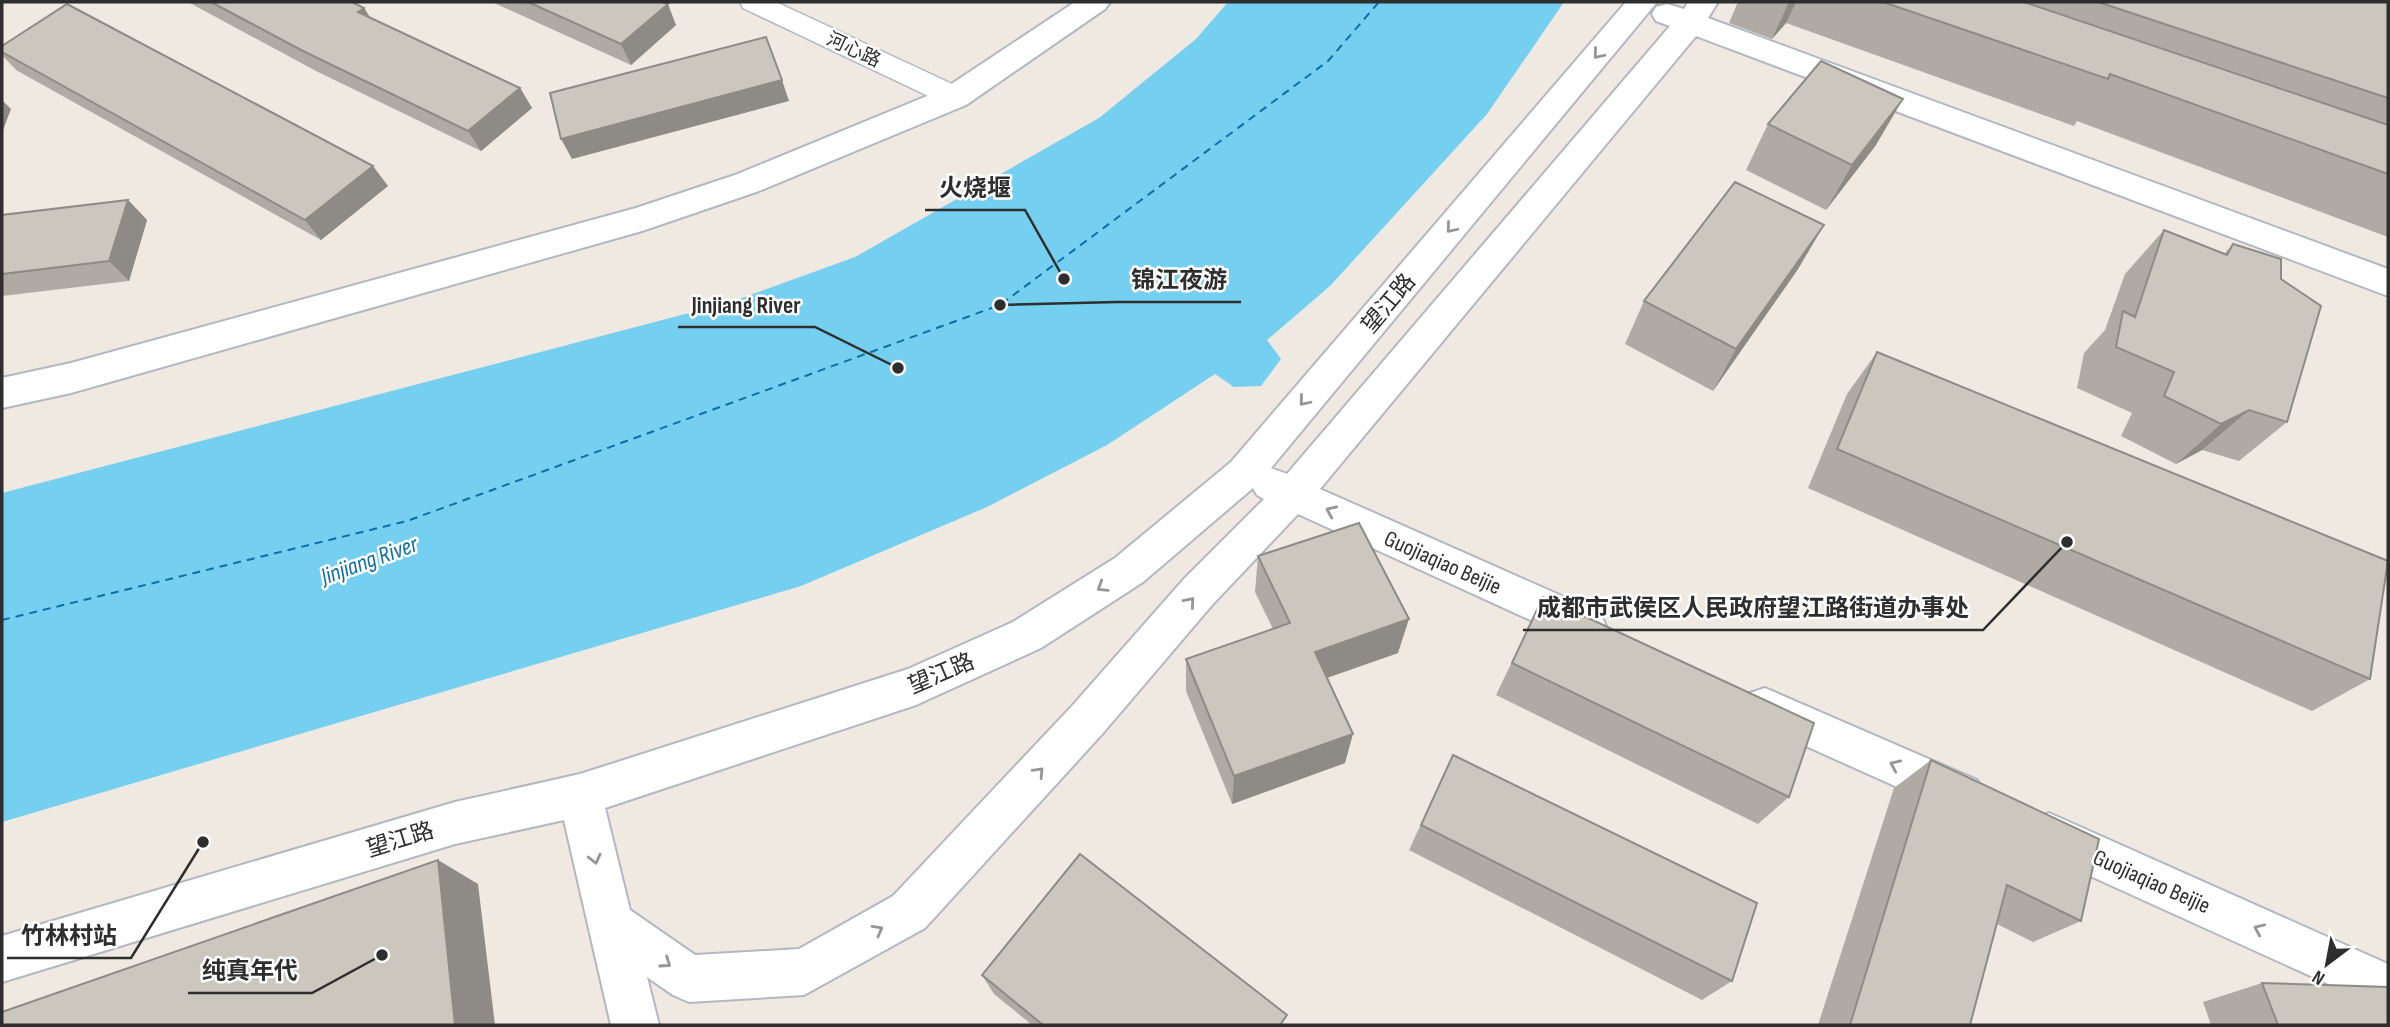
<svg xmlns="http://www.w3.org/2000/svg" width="2390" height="1027" font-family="'Sofia Sans Condensed','Noto Sans SC',sans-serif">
<rect width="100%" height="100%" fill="#efe9e1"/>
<path fill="#75cff0" d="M1228,2H1564L1487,114L1330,286L1267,340L1281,359L1261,386L1234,387L1215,374L1107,445L987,507L801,586L2,822V493L731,302L855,257L1099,118L1196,39Z"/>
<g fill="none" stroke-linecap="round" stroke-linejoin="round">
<path stroke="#0d6fa3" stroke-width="2" stroke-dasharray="8 6" stroke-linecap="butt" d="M2,620L407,521L1000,305L1328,61L1379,2"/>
<g stroke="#b4b7c1" stroke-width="3">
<path id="street" d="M740,2H776L965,90L969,97L965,104L955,107L945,104L743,8Z"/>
</g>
<g stroke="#b4b7c1" stroke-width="4">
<path id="secondary" d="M1075,2H1110L1105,9L966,105L759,191L642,231L71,393L2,408V378L71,363L636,208L735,175L944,89Z
M1626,2H1657L1271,468L1287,474L1670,26L1656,21L1652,14L1656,7L1667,4L1684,9L1688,2H1718L1708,18L2388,269V296L1696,36L1320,489L1600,613L1606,626L1600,639L1586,644L1572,639L1298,514L1212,605L1103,733L925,928L804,995L689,1002L673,995L647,977L659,1025H611L564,820L455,844L2,982V936L455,802L580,774L908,669L1013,622L1115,558L1231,462ZM1253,488L1257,495L1264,499L1184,579L1073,705L893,896L799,949L695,955L630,910L605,808L916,705L1041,648L1143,582Z
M1765,688L1977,780L1984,795L1977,810L1962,816L1750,721L1744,707L1750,693Z
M2049,813L2388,964V1011L2033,850L2027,835L2033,820Z"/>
</g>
<use href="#street" fill="#fff" fill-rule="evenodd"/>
<use href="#secondary" fill="#fff" fill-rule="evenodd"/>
</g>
<path fill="#afaba4" d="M188,2H352L364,8L370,17L520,88L532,108L481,151L316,71Z
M492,2H662L676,25L631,65Z
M1738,2H2388V237L2077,121L2074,126L1786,23L1772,39L1729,23Z
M2,46L388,186L321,240L16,70L2,55Z
M1768,124L1876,145L1826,210L1746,170Z
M128,200L147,220L129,281L2,296V215Z
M1824,225L1798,269L1713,391L1625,344L1644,301Z
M2164,230L2224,254L2233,244L2281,279L2287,422L2239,461L2202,450L2176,464L2121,436L2132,413L2077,388L2084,353L2105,330L2125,274Z
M1877,352L2370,679L2312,711L1808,488L1847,394Z
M1258,556L1398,653L1327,678L1345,763L1232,804L1186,691V659L1273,629L1255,592Z
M1543,597L1789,797L1758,824L1496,695Z
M1453,755L1732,981L1702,1000L1409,850Z
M1931,760L2081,921L2033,942L1997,924L1970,1025H1818L1894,788Z
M982,975L1284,1025H1032L994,994Z
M2262,983L2388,1025H2211L2203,1002Z"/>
<path fill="#8e8b86" d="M1789,2H1796L1786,23L1772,39Z
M668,4L676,25L631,65L621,44Z
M364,8L377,29L358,12Z
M782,80L789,101L572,159L561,139Z
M520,88L532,108L481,151L468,131Z
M1903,99L1876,145L1826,210L1852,165Z
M2,100L11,109L2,133Z
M373,166L388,186L321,240L305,220Z
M128,200L147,220L129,281L109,261Z
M1824,225L1798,269L1713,391L1736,349Z
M2249,410L2202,450L2176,464L2221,424Z
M1409,619L1398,653L1309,684L1315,652Z
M1353,734L1345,763L1232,804L1234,776Z
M438,860L478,884L495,1025H455Z"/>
<path fill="#cbc7bf" stroke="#8e8b86" stroke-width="2" d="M211,2H352L364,8L358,12L520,88L468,131L301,50Z
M528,2H662L668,4L621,44Z
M1883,2H2024L2388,125V174L2110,74L2108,79Z
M2098,2H2388V98Z
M67,4L373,166L305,220L2,52V46Z
M766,37L782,80L561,139L550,93Z
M1821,61L1903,99L1852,165L1768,124Z
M1735,182L1824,225L1736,349L1644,301Z
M128,200L109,261L2,274V215Z
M2164,230L2227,255L2233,244L2281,259V279L2321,306L2287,422L2249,410L2221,424L2164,396L2174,372L2116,347L2123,311L2135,317Z
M1877,352L2388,561L2370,679L1837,449Z
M1359,523L1409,619L1315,652L1353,734L1234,776L1186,659L1290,623L1258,556Z
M1543,597L1814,723L1789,797L1512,663Z
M1453,755L1757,903L1732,981L1421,825Z
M1931,760L2099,839L2081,921L2007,885L1970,1025H1850Z
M1080,854L1287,1015L1280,1025H1043L982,975Z
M438,860L455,1025H2V1012Z
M2262,983L2388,987V1025H2278Z"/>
<defs><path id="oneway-chevron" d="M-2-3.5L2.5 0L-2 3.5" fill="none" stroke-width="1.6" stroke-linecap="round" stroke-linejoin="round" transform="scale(1.75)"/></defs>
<g stroke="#969696">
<use href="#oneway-chevron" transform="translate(1598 54) rotate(130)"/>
<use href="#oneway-chevron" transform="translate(1451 228) rotate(130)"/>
<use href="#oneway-chevron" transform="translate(1304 401) rotate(130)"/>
<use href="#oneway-chevron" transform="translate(1331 511) rotate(-156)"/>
<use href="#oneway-chevron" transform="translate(1102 587) rotate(148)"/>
<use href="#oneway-chevron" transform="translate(1190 602) rotate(-49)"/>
<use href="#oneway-chevron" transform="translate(1895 765) rotate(-156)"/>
<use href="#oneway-chevron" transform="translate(1039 772) rotate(-47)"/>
<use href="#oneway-chevron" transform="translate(595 859) rotate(76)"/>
<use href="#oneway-chevron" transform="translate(2259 929) rotate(-156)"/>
<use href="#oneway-chevron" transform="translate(878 930) rotate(-29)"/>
<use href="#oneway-chevron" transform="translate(666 963) rotate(35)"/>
</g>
<g text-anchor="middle" stroke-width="5" stroke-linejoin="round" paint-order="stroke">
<g font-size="19" fill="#2e2e2e" stroke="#fff">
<text transform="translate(854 49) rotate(25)" y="7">河心路</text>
</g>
<g font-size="23" fill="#2e2e2e" stroke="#fff">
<text transform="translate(1388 303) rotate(-50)" y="8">望江路</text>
<text transform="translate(1443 562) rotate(24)" y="8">Guojiaqiao Beijie</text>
<text transform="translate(941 673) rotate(-23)" y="8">望江路</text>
<text transform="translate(400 839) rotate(-17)" y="8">望江路</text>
<text transform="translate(2152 881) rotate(24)" y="8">Guojiaqiao Beijie</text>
</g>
<g font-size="24" font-style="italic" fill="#0d6fa3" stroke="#fff">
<text transform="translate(369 560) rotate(-20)" y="8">Jinjiang River</text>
</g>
</g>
<path fill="none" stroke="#2e2e2e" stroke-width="2.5" d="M1064 279L1025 210H925M1000 305L1117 302H1241M898 368L815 327H678M2067 542L1983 630H1523M203 842L131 958H7M382 955L312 993H188"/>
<g fill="#2e2e2e" stroke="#fff" stroke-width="2.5">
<circle cx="1064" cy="279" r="7"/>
<circle cx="1000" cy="305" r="7"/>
<circle cx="898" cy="368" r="7"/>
<circle cx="2067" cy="542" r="7"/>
<circle cx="203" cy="842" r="7"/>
<circle cx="382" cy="955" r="7"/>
</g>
<g font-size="24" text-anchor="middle" font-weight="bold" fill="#2e2e2e" stroke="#fff" stroke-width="5" stroke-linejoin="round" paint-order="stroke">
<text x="975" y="196">火烧堰</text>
<text x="1179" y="288">锦江夜游</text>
<text x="746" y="313">Jinjiang River</text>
<text x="1753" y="616">成都市武侯区人民政府望江路街道办事处</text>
<text x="69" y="944">竹林村站</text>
<text x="250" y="979">纯真年代</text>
</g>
<rect width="2390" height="1027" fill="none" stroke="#2e2e2e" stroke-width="7"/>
<g transform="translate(2327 964) rotate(212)" stroke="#ffffff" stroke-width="5" paint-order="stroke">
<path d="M0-5L12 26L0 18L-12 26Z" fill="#2e2e2e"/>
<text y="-10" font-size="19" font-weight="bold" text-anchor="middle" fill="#2e2e2e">N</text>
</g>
</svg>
